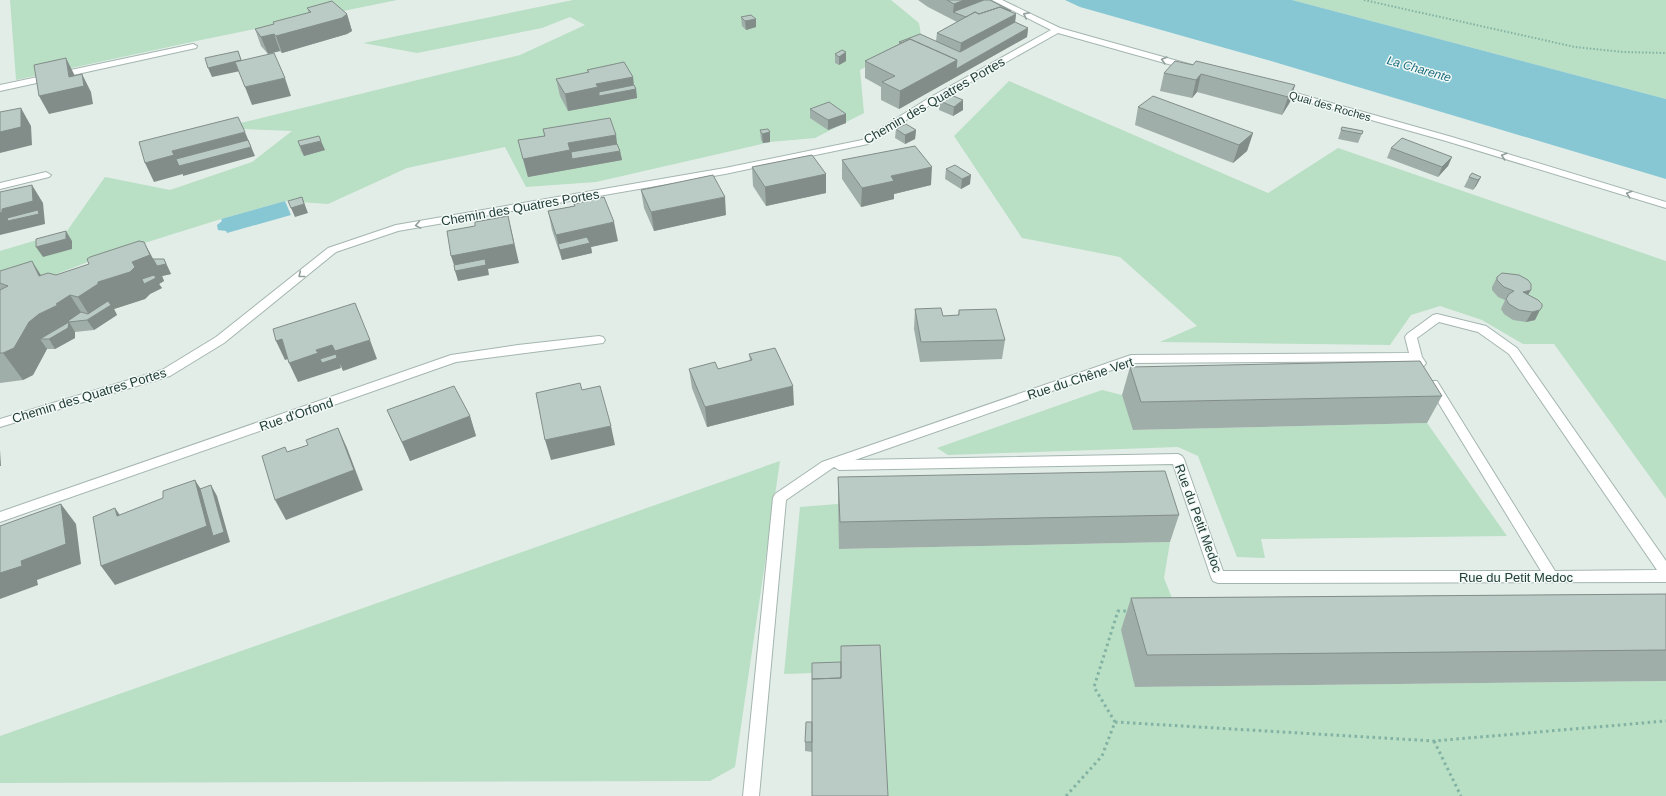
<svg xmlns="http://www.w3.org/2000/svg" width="1666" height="796" font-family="Helvetica,sans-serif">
<rect width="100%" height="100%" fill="#e2ede8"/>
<path fill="#b9dfc4" d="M10,0H397L201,40L16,80Z
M573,0H891L919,23L921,35L860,70L864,113L815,138L770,142L596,182L526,187L505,147L407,168L328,204L285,201L221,219L106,255L5,294L0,288V251L67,231L105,177L170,190L252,162L292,131L220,128L520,55L585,25L570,17L542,28L417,53L363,43Z
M1292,0H1666V99Z
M1009,81L1268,193L1338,148L1666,261V499L1554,344H1523L1482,320L1440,306L1411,315L1390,345L1160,342L1197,326L1120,257L1022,238L954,136Z
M1102,390L1122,395L1134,430L1427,423L1507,536L1261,539L1265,558L1237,557L1198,456L1178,447L948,455L937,448Z
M780,461L735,767L710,781L0,783V736Z
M838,504L840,549L1170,542L1164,578L1182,623L1135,687L1666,681V796H885L813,673L784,674L800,507Z"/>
<path fill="#87c7d4" d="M1065,0H1292L1666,99V179L1271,61L1080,7Z
M285,201L291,215L227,233L226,231L218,230L217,225L222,221L221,219Z"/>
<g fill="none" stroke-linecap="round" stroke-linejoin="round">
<g stroke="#a4b5af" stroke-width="2">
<path id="minor" d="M992,0H1002L1060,28L1192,65L1193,67L1189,69H1186L1058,33L935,102L868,144L725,174L398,231L336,252L224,343L170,376L0,427V419L162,370L216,337L328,248L396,225L725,168L862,140L929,98L1051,30Z
M193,44L197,46L196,48L0,91V85Z
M1278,88L1452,137L1666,202V208L1446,141L1275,93L1274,91L1275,89Z
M46,172L51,175L49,177L0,189V183Z
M1437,314L1486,326L1517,348L1666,561V582L1218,583L1213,581L1211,577L1173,464L839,470L834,467L786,500L759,796H743L773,498L775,494L822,462L1131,355L1409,353L1405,337L1407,334L1433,315ZM1439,322L1478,332L1509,354L1657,570L1555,571L1437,381H1429L1427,384L1541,571H1223L1184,459L1182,456L1178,454L855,460L1132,363L1413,361L1416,366H1424L1426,363L1422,357L1417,338Z
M599,336L603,337L605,340L603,343L456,362L0,522V512L451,355L518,345Z"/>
</g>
<path stroke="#81b2a3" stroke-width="2" stroke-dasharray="1.5 2" stroke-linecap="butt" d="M1364,0L1575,47L1623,52L1666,53"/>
<path stroke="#81b2a3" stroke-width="3" stroke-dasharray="2.5 3.5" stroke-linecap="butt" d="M1115,722L1434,741L1666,721
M1434,741L1461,796
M1066,796L1102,756L1115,722L1094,687L1118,611H1129"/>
<use href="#minor" fill="#fff" fill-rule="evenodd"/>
</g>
<path fill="#a0aea9" d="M918,0H990L1011,11V12L1016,14L1015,22L1028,28L1027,37L899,109L881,100V87L865,78V61L899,44V42L936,41L937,33L957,22L928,7Z
M307,8L347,14L352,31L347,34L282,53L280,51L268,54L261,46L255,29L274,24L309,13Z
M741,17L756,19V27L746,30L742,26Z
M846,52V61L839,65L835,63V54Z
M1193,65L1295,85L1290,102L1282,115L1197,92L1192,98L1160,91L1164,73Z
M587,70L633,77L634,85L636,89L637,98L568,111L560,96L556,79L588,73Z
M940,101L963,110L953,116L939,110Z
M1138,107L1253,133L1247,151L1233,163L1135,125Z
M810,109L846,114V123L828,130L810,118Z
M1342,127L1363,131L1358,143L1338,139Z
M543,129L617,144L620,151L622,160L528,177L518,140L544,136Z
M896,129L916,130L915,139L905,144L895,138Z
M760,130L770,132V142L763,143L761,140Z
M298,141L325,150L304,156L301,151Z
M1391,148L1452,157L1448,166L1438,177L1387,158Z
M842,160L931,185L894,194V199L861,207L842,179Z
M752,167L826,174V193L766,206L753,186Z
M946,169L970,184L961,189L945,179Z
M1469,177H1481L1476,186L1473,190L1464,187Z
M641,190L726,215L654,231L644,208Z
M574,204L618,241L591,247L592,253L562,260L552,230L548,211L574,206Z
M153,259H164L171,274L162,276L164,281L159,284L162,288L150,294L145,299L114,309L117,315L94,330L75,332V338L55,349H47L33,375L23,380L0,383V271L42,275H56Z
M1497,277L1528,295L1535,320L1526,322L1513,320L1504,314L1501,309L1505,300L1498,297L1492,290V287Z
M915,309L943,316L958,315L959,310L1005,340L1002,359L920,362L914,329Z
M749,354L794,405L707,427L692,388L689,369H718L750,361Z
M1130,367L1442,396L1427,423L1133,430L1122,395Z
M387,410L470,416L476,436L410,461Z
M838,477L1179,515L1170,542L839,549L838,504Z
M1666,594V681L1135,687L1121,630L1131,598Z
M880,645L812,752L805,751V742L812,722L841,662V646Z"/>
<path fill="#828d89" d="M964,0H988L953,12L954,4Z
M1011,11V17L1016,14L1014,31L959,61L961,43L977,31Z
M347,14L352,31L347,34L282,53L276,36Z
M756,19V27L746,30L745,21Z
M1028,28L1027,37L899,109L900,91L957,60Z
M274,34L280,51L268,54L261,37Z
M238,51L245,70L212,77L208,68Z
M846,52V61L839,65V57Z
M66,58L75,76L82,74L91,92L93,104L49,114L39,96L69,77Z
M1201,74L1197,92L1192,98L1196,80Z
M633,77L634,89H636L637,98L601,105L599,96L601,105L568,111L565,94L596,84Z
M285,78L291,96L252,105L245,87Z
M1295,85L1290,102L1282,115L1288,97Z
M963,100V110L953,116L954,107Z
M21,108L31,126L32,145L0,153V132Z
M846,114V123L828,130V120Z
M916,130L915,139L905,144V135Z
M245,132L255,156L183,176V174L154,182L145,163L172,151Z
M770,132V142L763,143L762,134Z
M1253,133L1247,151L1233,163L1239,145Z
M616,135L618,151H620L622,160L528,177L523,159L568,143Z
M321,141L325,150L304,156L300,146Z
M1452,157L1448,166L1438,177L1442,167Z
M932,167L931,185L894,194V199L861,207L862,188L891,176Z
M826,174V193L766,206L765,187Z
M971,175L970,184L961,189L962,179Z
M1481,177L1476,186L1473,190L1478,180Z
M32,185L43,203L45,224L0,235V213L2,209Z
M302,197L308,213L295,217L291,208Z
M725,197L726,215L654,231L651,212Z
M508,216L519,263L488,269L489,275L458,281L455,271H456L451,256Z
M614,222L618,241L591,247L592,253L562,260L556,235Z
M66,231L72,241V249L43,257L36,247Z
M144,242L157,266L164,259L171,274L162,276L164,281L159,284L162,288L150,294L145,299L114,309L117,315L94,330L87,320L91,318L78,297L98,282L132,262Z
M32,261L49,288L39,276Z
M1531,290L1525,300L1523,292Z
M70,295L86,320L69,322L75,332V338L55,349L49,339H40L47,349L33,375L23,380L3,353L29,322L39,314Z
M1540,310L1535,320L1526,322L1532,312Z
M282,339L291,358L285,360L276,341Z
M370,340L377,359L343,371L340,364L341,368L298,382L289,363L316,350L332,345Z
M793,386L794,405L707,427L705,407Z
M470,416L476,436L410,461L402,442Z
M611,426L615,445L551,460L545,440Z
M338,428L347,448L363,490L286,520L275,500Z
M0,450L1,466H0Z
M195,480L207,499L211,485L217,496L230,542L115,585L101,566Z
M61,504L76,524L81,564L37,580L38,585L0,599V573L21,561Z
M115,508L126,524L117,516Z"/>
<path fill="#bacac4" stroke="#828d89" d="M947,0H964L954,4Z
M984,0H990L1011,11H1010L1000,7L979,14L975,12L966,17L953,12Z
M332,1L347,14L342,18L276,36L274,34L261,37L255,29L274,24L273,22L311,12L307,8Z
M1000,7L1016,14L961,43L937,33L975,12L979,14Z
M751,15L756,19L745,21L741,17Z
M1015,22L1028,28L956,69L957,60L910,39L901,43L899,42L920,34L960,52Z
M910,39L957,60L900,91L882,82L895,76L865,61Z
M842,50L846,52L839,57L835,54Z
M238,51L241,60L208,68L205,58Z
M274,53L285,78L245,87L235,62Z
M66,58L69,77L82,74L84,86L39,96L34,65Z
M1175,61L1193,65L1196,61L1295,85L1288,97L1201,74L1196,80L1164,73Z
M624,62L633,77L596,84L598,87L565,94L556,79L589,72L587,70Z
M634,85L636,89L599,96V92Z
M951,95L963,100L954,107L940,101Z
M1153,96L1253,133L1239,145L1138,107Z
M829,102L846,114L828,120L810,109Z
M21,108V127L0,132V112Z
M238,117L245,132L172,151L174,155L145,163L139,142Z
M610,118L616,135L568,143L570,150L523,159L518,140L545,136L543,129Z
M906,124L916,130L905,135L896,129Z
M1342,127L1363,131L1362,134L1341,130Z
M768,129L770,132L762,134L760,130Z
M319,136L321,141L300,146L298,141Z
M1402,138L1452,157L1442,167L1391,148Z
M248,140L251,147L179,166L176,159Z
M617,144L620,151L572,159L571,152Z
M915,146L932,167L891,176L894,181L862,188L842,160Z
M812,155L826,174L765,187L752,167Z
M955,165L971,175L962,179L946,169Z
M1472,173L1481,177L1478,180L1469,177Z
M713,175L725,197L651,212L641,190Z
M32,185L33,201L2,209V212L0,213V192Z
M302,197L304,204L291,208L288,201Z
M604,197L614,222L556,235L548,211L575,206L574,204Z
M38,210L39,214L8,221L7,218Z
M508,216L514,244L451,256L447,231L475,226V222Z
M66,231V239L36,247V239Z
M587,237L590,243L560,250L558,244Z
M139,241L144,242L150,255L132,262L135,267L130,272L98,282V284L78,297L70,295L56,304L58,305L39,314L29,322L14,348L3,353H0V290L8,286L0,283V271L32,261L39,276L48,273L56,275L89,264L87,259L90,257Z
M153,259H164L166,264L157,266Z
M485,259L486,265L455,271L454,265Z
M1502,273L1519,275L1528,280L1531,284V290L1523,292L1538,300L1542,304V307L1540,310L1532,312L1519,310L1509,304L1506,299L1509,294L1514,291L1504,287L1497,280V277Z
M154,275L156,278L144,284L142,279Z
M108,301L111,305L87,320L69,322L68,321L81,312L88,314Z
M355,303L370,340L335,351L332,345L316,350L318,353L289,363L282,339L276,341L273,329Z
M941,308L943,316L959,315V310L996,309L1005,340L921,342L915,309Z
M69,322L68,328L49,339H40Z
M775,348L793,386L705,407L689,369L715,362L718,369L752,360L749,354Z
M336,354L337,358L322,363L320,359Z
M1420,361L1442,396L1141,402L1130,367Z
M580,383L582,390L600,386L611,426L545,440L536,393Z
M454,386L470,416L402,442L387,410Z
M338,428L354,470L275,500L262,456L285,447L287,452L308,445L306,440Z
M1165,471L1179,515L840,522L838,477Z
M195,480L207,526L101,566L93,517L115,508L117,516L163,498V491Z
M211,485L224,532L213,536L200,489Z
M61,504L66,544L21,561L22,566L0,573V526Z
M1666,594V650L1147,655L1131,598Z
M880,645L888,796H812V679L841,678V646Z
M841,662V678L812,679V663Z
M806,722H812V742H805Z"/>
<defs><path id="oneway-chevron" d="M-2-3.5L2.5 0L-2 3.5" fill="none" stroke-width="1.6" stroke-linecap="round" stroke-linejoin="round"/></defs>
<g stroke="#909e9b">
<use href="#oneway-chevron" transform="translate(1026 15) rotate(-154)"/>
<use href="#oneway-chevron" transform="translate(1164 60) rotate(-164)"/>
<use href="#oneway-chevron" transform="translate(1504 156) rotate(-163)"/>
<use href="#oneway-chevron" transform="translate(1629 194) rotate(-163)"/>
<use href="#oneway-chevron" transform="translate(418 225) rotate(170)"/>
<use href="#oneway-chevron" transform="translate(301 275) rotate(141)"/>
</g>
<g text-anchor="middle" stroke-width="3" stroke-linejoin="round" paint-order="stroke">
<g font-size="11" fill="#213e37" stroke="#f2f9f6">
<text transform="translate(1330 106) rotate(16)" y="4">Quai des Roches</text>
</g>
<g font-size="12" font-style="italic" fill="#186b7d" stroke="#f2f9f6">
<text transform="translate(1419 69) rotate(16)" y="4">La Charente</text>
</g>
<g font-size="13" fill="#213e37" stroke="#f2f9f6">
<text transform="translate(934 100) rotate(-30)" y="5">Chemin des Quatres Portes</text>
<text transform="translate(520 207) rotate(-10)" y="5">Chemin des Quatres Portes</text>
<text transform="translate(1080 378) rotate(-18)" y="5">Rue du Chêne Vert</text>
<text transform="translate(89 395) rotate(-17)" y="5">Chemin des Quatres Portes</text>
<text transform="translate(296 414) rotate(-19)" y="5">Rue d'Orfond</text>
<text transform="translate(1199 518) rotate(70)" y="5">Rue du Petit Medoc</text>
<text x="1516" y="582">Rue du Petit Medoc</text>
</g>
</g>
</svg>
